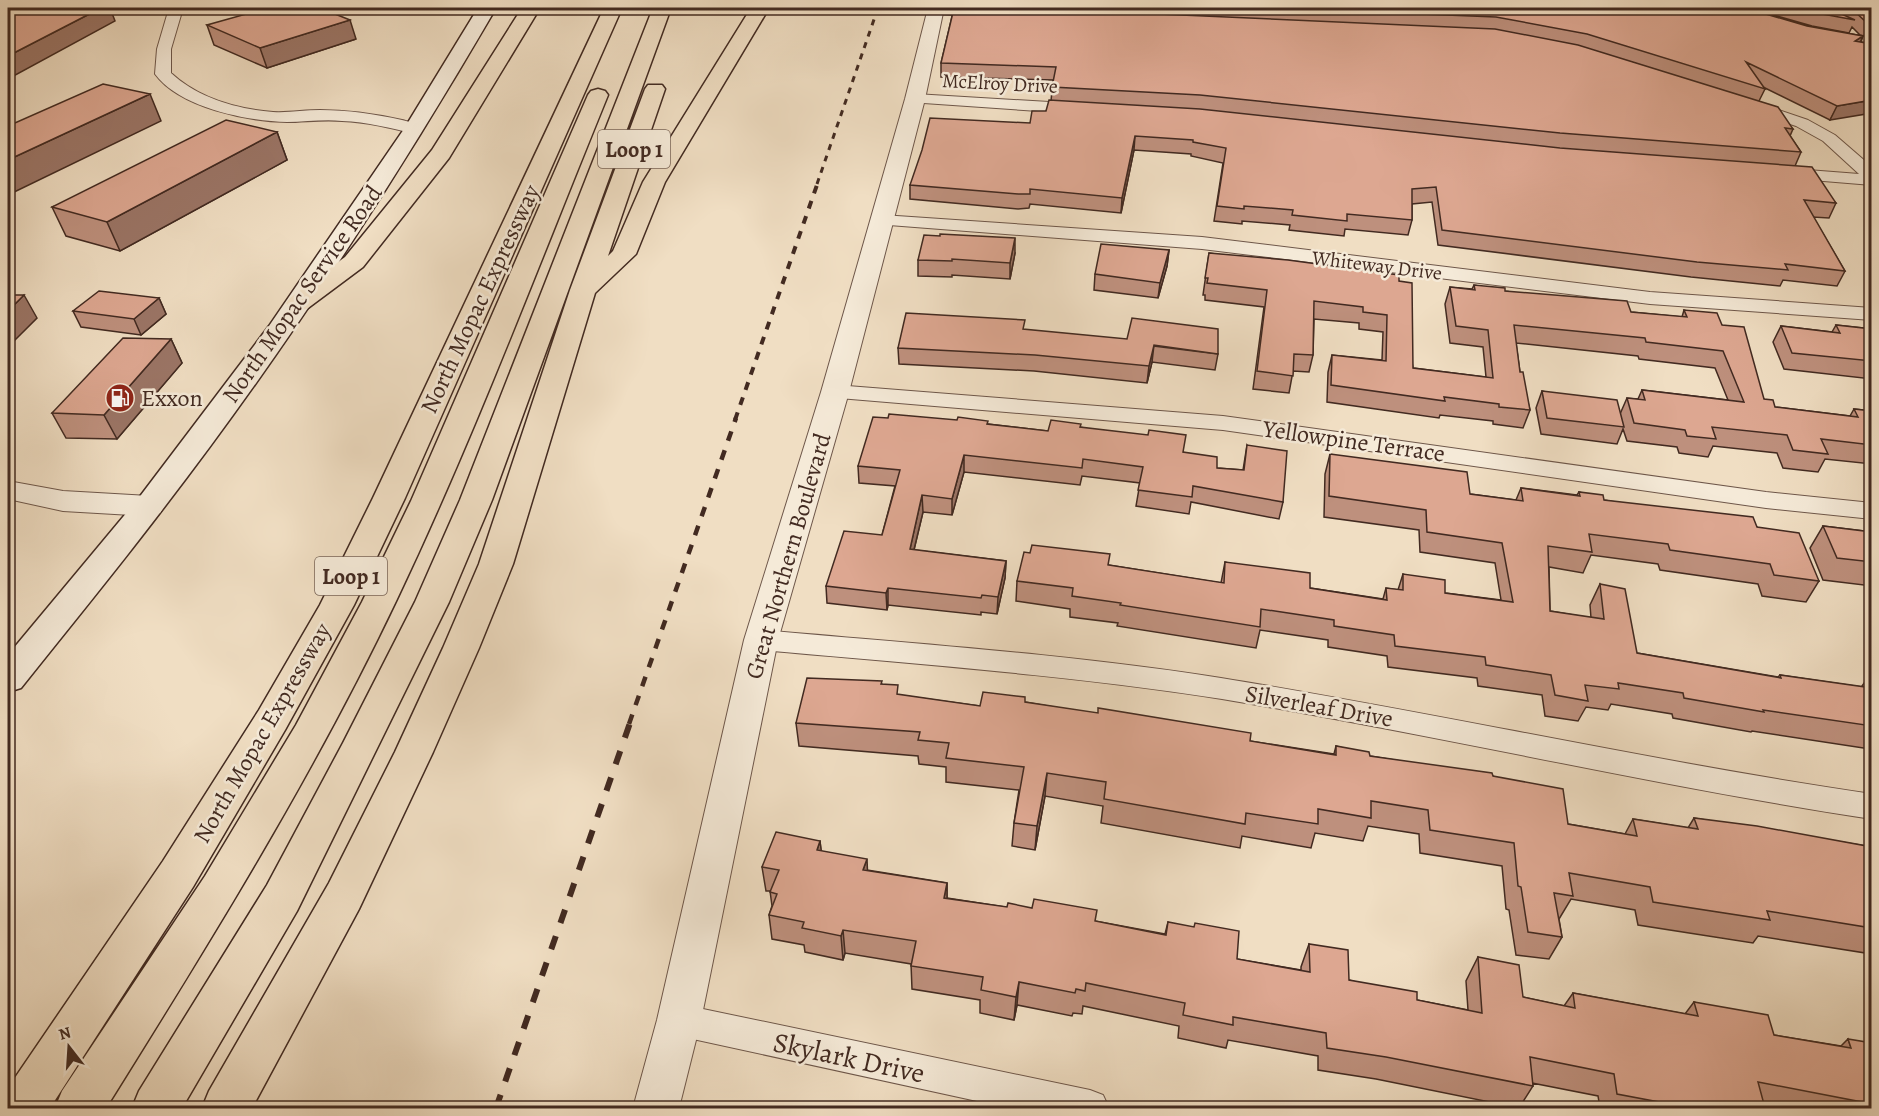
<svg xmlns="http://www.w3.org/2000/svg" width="1879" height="1116" font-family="Alegreya,serif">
<rect width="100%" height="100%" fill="#f0dec3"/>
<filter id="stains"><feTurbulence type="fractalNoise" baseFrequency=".00333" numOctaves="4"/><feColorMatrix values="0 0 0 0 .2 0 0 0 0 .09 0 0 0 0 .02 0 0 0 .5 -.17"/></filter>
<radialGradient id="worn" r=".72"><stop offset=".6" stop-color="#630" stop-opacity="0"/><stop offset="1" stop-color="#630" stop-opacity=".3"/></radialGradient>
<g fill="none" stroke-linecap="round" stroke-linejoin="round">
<g stroke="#6e574a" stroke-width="2">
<path id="minor" d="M164,8H178L181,15L171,49V73C198,98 237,109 273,112C289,113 304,110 320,110C348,110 375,114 402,120C410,122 418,123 423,129L415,134C391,128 367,122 342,121C324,119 305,122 287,122C247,121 180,108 155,74L157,49L167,15Z
M931,8L987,9L994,13L987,17L936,14L931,13L929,10Z
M915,94L1083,104L1091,109L1083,114L909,102L907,99L909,96Z
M1752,101L1808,120L1835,135L1872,167V185L1776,177L1773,173L1776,169L1782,168L1859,174L1823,141L1796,126L1746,109L1744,106Z
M882,215L1202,237L1650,292L1872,308V320L1650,304L1202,249L876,224L873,220L876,216Z
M835,385L1223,416L1766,492L1872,503V519L1766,508L1223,430L827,397L824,392L827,387Z
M761,630C915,644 1069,654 1221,678C1439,713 1654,762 1872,794V819C1654,786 1439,735 1222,699C1069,675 915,664 761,650L751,647L747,640L751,633Z
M679,1004L1090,1090L1103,1095L1109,1108H1009L679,1036L666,1032L661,1020L666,1008Z"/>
</g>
<g stroke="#6e574a" stroke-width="2">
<path id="tertiary" d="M928,8H944L925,99L849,392L778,640L701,1020L679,1108H633L657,1020L744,640L821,392L905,99Z
M8,481L63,491L149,496L160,499L164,506L160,513L149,516L63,511L8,499Z"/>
</g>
<g stroke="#422a21" stroke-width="3">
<path id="secondary" d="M478,8H496C394,183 283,354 159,514C114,573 67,630 21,688L8,692V655L138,499L269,326L404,129Z"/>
</g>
<g stroke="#422a21" stroke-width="3">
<path id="motorway" d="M522,8H540L449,158L363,267L308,308L299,311L290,308L286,303L290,298L345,257L432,150Z
M604,8H622L405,498L354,605L285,730L193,887L50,1108H8V1088L163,861L259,710L320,605L373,498Z
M653,8H671L492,500L449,602L297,911L182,1108H132L139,1091L267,885L343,743L415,602L460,500Z
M751,8H769L665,182L636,254L595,293L513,564L479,648L433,752L359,909L252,1108H202L209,1091L329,883L395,752L443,648L479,564L570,290L645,89L648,85H662L665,89L608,256L613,251L643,182Z
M598,89L605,91L608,95C539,264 475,435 397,599C313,776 209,943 106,1108H55L62,1091L205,876L296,725L362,602L411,501L588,95L591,91Z"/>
</g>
<use href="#minor" fill="#f5ead8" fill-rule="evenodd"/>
<use href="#tertiary" fill="#f5ead8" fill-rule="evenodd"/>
<use href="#secondary" fill="#f5ead8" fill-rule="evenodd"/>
<use href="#motorway" fill="#f0dec3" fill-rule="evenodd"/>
<path stroke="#422a21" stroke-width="3" stroke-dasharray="6 6" stroke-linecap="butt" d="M817,184L878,8"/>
<path stroke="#422a21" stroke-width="4" stroke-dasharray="8 8" stroke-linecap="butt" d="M735,420L818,182"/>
<path stroke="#422a21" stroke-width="4.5" stroke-dasharray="10 10" stroke-linecap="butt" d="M629,724L736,418"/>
<path stroke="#422a21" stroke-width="6" stroke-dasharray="14 14" stroke-linecap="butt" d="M496,1108L630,723"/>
</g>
<path fill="#be907d" stroke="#422a21" stroke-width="1.5" d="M954,8H1745L1807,26L1863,36L1861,42L1872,44L1830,120L1763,87L1765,89L1759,101L1793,129L1790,136L1801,152L1795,166L1836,203L1829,218L1813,217L1845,271L1837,286L1783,280L1780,286L1691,277L1438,245L1432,202L1412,204V220L1408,235L1345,229L1344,236L1289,230L1290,225L1242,221V224L1214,221L1223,163L1191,156V154L1134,150L1121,213L1030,204L1029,208L1018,209L910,199V185L1030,123L1046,111L1051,101L1053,80L941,77V63Z
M1749,8H1828L1835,10L1832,8H1872V38L1860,35L1852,27L1849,33L1812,26Z
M207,25L356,39L267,68L214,45Z
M277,132L287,160L120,251L66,236L52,207Z
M1872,186V208L1865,199Z
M1169,250L1167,266L1158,298L1094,290L1095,274Z
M1015,253L1010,279L952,275V277L918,276V260Z
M1209,253L1399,281L1413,368L1486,377L1483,347L1450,343L1445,304L1450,287L1472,289L1474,285L1505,291L1631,312L1682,317L1684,310L1722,325L1764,399L1775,407L1850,416L1854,409L1872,411V464L1825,459L1818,472L1783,468L1777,453L1713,446L1708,457L1679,453L1677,447L1627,441L1623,429L1617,444L1541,434L1536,408L1542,391L1620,414L1627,398L1638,399L1642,390L1728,400L1715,368L1639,359L1638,356L1516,343L1520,372L1530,410L1523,428L1493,424V421L1440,415L1439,418L1327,402L1328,372L1332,355L1382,360L1383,332L1359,329V323L1314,319L1313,355L1309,372L1293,371L1289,393L1253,389L1264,307L1205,300V295H1203Z
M159,298L166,314L141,335L81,327L73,311Z
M1836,325L1872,329V379L1784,369L1773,342L1781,326L1832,332Z
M1024,330L1218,354L1215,370L1152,362L1147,383L1034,371L899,364L898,348Z
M171,339L182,363L117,439L66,438L52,413Z
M988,424L1048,431L1080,427L1183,452L1217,468L1243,470L1247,445L1283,502L1279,519L1191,502L1189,514L1136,506L1140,483L1082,476L1080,485L964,472L952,515L923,512L914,550L1006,561L1005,578L997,614L981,612V615L888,605L887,610L827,603L826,586L882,535L895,486L859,483L858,466Z
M1330,454L1470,494L1516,500L1521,488L1577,495L1579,492L1604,500L1757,527L1819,581L1806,602L1762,596L1758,584L1660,570L1658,564L1591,555L1583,573L1549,567L1550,611L1591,618L1590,605L1600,584L1637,653L1778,677L1780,675L1862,687V686L1872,672V748L1870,749L1752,731L1751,732L1673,718L1672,714L1611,704L1608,710L1586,707L1578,721L1545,716L1542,695L1478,686L1477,678L1388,667L1387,656L1328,647V640L1260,630L1256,648L1117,626L1118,623L1070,617V609L1016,601L1017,581L1109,565L1221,583L1225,562L1310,588L1383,599L1386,588L1398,590L1403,574L1445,593L1501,600L1495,563L1420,552L1419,530L1324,517L1325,474Z
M1823,526L1872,532V586L1823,580L1810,548Z
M882,684L898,695L980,706L1025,702L1250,741L1334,754L1336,746L1370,756L1493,776L1568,824L1625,834L1633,819L1688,828L1694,818L1872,847V954L1758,936L1753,943L1638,925L1635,910L1571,899L1559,919L1562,937L1549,959L1516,955L1509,910L1506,909L1502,866L1420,853L1419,834L1368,826L1363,841L1315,833L1311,848L1242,836L1240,848L1101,823L1103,806L1045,796L1035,850L1012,846L1014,823L1019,790L946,782V767L919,764L918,756L799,746L796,723Z
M820,841L821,851L867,870L947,883V898L1095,921L1165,934L1168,922L1237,959L1301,970V967L1309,944L1349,980L1417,1000L1468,1010L1466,981L1478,957L1523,997L1564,1006L1573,993L1685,1014L1694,1002L1774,1035L1841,1046L1848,1039L1872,1108H1600L1598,1096L1532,1083L1533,1086L1519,1108L1376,1079L1318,1070V1056L1228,1040L1226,1048L1178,1038L1179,1026L1083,1006L1082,1014L1073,1013L1072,1016L1017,1005L1014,1020L980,1013V1000L912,989L911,964L845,953L843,960L805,952L804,945L772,939L769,915L772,906L770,891H766L762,867Z"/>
<path fill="#9b7566" stroke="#422a21" stroke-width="1.5" d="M101,8H110L115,21L8,79V56Z
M350,20L356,39L267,68L260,48Z
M1863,36L1857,49L1855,41Z
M150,94L161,121L8,195V160Z
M1872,100V113L1830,120L1837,106Z
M277,132L287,160L120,251L107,222Z
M1135,136L1134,150L1121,213L1122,198Z
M1015,238V253L1010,279V263Z
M1169,250L1167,266L1158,298L1160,283Z
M24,295L37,318L8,347V311Z
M159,298L166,314L141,335L134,319Z
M171,339L182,363L117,439L104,415Z
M1154,345L1152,362L1147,383L1149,366Z
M964,455V472L952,515V499Z
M922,495L923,512L910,566V549Z
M1006,561L1005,578L997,614L998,597Z
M888,588V605L887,610L886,593Z
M1047,773L1045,796L1035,850L1037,826Z
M820,841L823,865L817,850Z
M867,859L868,883L863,870Z
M947,883V907L944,898Z
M843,930L845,953L843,960L841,936Z
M1019,982L1017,1005L1014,1020L1016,997Z"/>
<path fill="#dda791" stroke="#422a21" stroke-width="1.5" d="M8,8H101L8,56Z
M268,8H320L350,20L260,48L207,25Z
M954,8H1022L1495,29L1578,45L1778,107L1793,129L1785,128L1801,152L1560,133L1200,95L1052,87L1056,67L941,63Z
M1269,8H1745L1807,26L1863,36L1855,41L1872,44V100L1837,106L1746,62L1765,89L1587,34L1496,17Z
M1798,8H1828L1855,20L1817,13Z
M1851,8H1872V23L1866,22Z
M103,84L150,94L8,160V126Z
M1049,100L1200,109L1560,148L1812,167L1836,203L1804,200L1845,271L1785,264L1788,270L1697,262L1442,230L1436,187L1412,189V220L1347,214V221L1292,215L1293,210L1244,206V209L1217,206L1226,148L1193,142V140L1135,136L1122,198L1030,189V194H1018L910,185L922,150L930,118L1030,123L1032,111H1046Z
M226,120L277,132L107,222L52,207Z
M940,234L1015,238L1010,263L952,259V261L918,260L924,235L940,236Z
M1101,244L1169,250L1160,283L1095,274Z
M1209,253L1288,260L1399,275V281L1412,283L1413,368L1493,378L1488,330L1456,326L1450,287L1475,290L1474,285L1505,288V291L1627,301L1631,312L1687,317L1684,310L1717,313L1722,325L1744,327L1764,399L1773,400L1775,407L1858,417L1854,409L1872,411V445L1821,439L1828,454L1793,450L1787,435L1712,427L1716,439L1687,436L1685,430L1634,423L1627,398L1645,400L1642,390L1744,402L1723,351L1646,342L1645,338L1514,325L1520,372H1523L1530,410L1499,407V404L1444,397L1445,401L1331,385L1332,355L1386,361L1387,315L1363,312V307L1314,301L1313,355L1294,354L1293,376L1257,371L1267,290L1207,283L1208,278H1205Z
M99,291L159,298L134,319L73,311Z
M8,295H24L8,311Z
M906,313L1025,320L1023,329L1127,339L1132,318L1218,329V354L1154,345L1149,366L1035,355L898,348Z
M1836,325L1872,329V361L1792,353L1781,326L1840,333Z
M123,338L171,339L104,415L52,413Z
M1542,391L1617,400L1624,427L1547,418Z
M889,414L957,420L958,417L988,421L987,424L1048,431L1051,420L1081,424L1080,427L1148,435L1149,430L1186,435L1183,452L1217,457V468L1244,470L1247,445L1287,451L1283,502L1193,486L1192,497L1138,490L1143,467L1083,459L1082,468L964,455L952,499L922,495L910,549L1006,561L998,597L982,595L981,598L888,588L886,593L826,586L844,531L882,535L900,470L858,466L873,417L888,418Z
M1330,454L1467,472L1470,494L1523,501L1521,488L1580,496L1579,492L1603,495L1604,500L1753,517L1757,527L1799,533L1819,581L1774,575L1770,564L1670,550L1668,544L1589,534L1592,552L1548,546L1550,611L1604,619L1600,584L1625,589L1637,653L1781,678L1780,675L1872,688V726L1763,710L1764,712L1684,698L1683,693L1618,683L1619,689L1585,685L1588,701L1555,695L1551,675L1486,665L1485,657L1395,646L1394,635L1334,626V620L1261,609L1260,627L1120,605L1121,603L1072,596L1073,588L1017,581L1024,552L1030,553L1032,545L1110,554L1108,565L1224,583L1225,562L1310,573V588L1387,600L1386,588L1403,590V574L1445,580V593L1513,602L1502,543L1427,532L1426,510L1329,496Z
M1823,526L1872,532V562L1837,558Z
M807,678L882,681L881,684L898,685L897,694L980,706L983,692L1025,697V702L1098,713V708L1251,733L1250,741L1336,755V746L1369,752L1370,756L1492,773L1493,776L1563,789L1568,824L1637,836L1633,819L1698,829L1694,818L1757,826L1872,847V928L1767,911L1770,920L1653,902L1650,887L1569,873L1573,896L1554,893L1562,937L1528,932L1521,887L1518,886L1514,843L1430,830L1428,810L1371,801V818L1318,809V824L1246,813L1245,824L1104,799L1106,782L1047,773L1037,826L1014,823L1024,767L946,758L949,743L918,740L920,732L796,723Z
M776,832L820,841L817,850L867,859L863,870L947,883L944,898L1007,907L1008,903L1032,908L1034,899L1097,910L1095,921L1166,935L1168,922L1194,927L1195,923L1239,931L1237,959L1310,972L1309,944L1348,950L1349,980L1417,992V1000L1482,1013L1478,957L1519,965L1523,997L1575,1008L1573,993L1698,1016L1694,1002L1768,1015L1774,1035L1851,1048L1848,1039L1872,1043V1108H1869L1867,1103L1758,1082L1765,1108H1691L1617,1094L1614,1074L1530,1057L1533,1086L1386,1057L1327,1048L1326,1033L1233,1017V1025L1183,1015L1185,1003L1086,983L1085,991L1076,989L1075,993L1019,982L1016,997L981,990L983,977L911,966L916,941L843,930L841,936L802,928L804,922L769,915L777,894L770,892L779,870L762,867Z"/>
<defs>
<g id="fuel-disc" transform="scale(1.5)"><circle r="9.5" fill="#8f2418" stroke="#f5ead8"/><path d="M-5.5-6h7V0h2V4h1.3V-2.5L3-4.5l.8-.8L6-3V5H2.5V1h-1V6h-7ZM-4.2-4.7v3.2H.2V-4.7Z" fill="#fff"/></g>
</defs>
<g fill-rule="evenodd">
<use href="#fuel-disc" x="120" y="398"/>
</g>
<g text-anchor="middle" stroke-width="5" stroke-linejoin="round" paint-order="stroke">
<g font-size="20" fill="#422a21" stroke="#f5ead8">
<text transform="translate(1000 83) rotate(3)" y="7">McElroy Drive</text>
<text transform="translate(1377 265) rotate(7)" y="7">Whiteway Drive</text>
</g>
<g fill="#f5ead8" stroke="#786458" stroke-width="1.5">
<rect x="598" y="130" width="72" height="38" rx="4.5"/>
<rect x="315" y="557" width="72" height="38" rx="4.5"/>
</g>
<g font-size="22" font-weight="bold" fill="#422a21">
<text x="634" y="157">Loop 1</text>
<text x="351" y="584">Loop 1</text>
</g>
<g font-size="24" fill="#422a21" stroke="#f5ead8">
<text transform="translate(302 294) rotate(-55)" y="8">North Mopac Service Road</text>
<text transform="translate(480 299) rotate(-65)" y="8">North Mopac Expressway</text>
<text transform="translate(1354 441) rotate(8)" y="8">Yellowpine Terrace</text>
<text transform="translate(788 556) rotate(-74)" y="8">Great Northern Boulevard</text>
<text transform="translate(1319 706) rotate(10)" y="8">Silverleaf Drive</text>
<text transform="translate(262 733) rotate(-60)" y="8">North Mopac Expressway</text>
</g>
<g font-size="24" fill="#422a21" stroke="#f5ead8" text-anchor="start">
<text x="141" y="406">Exxon</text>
</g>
<g font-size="28" fill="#422a21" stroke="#f5ead8">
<text transform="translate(849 1057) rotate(12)" y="10">Skylark Drive</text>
</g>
</g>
<rect width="1879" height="1116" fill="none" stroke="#f0dec3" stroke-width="30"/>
<rect x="9" y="9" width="1861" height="1098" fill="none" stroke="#422a21" stroke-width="3"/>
<rect x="15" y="15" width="1849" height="1086" fill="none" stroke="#422a21" stroke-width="1.5"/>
<g transform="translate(69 1047) rotate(343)" stroke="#f5ead8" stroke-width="4.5" paint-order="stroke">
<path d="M0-4.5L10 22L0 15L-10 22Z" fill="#422a21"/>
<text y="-9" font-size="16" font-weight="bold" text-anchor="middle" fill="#422a21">N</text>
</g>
<rect width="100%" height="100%" filter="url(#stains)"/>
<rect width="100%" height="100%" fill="url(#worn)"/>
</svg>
